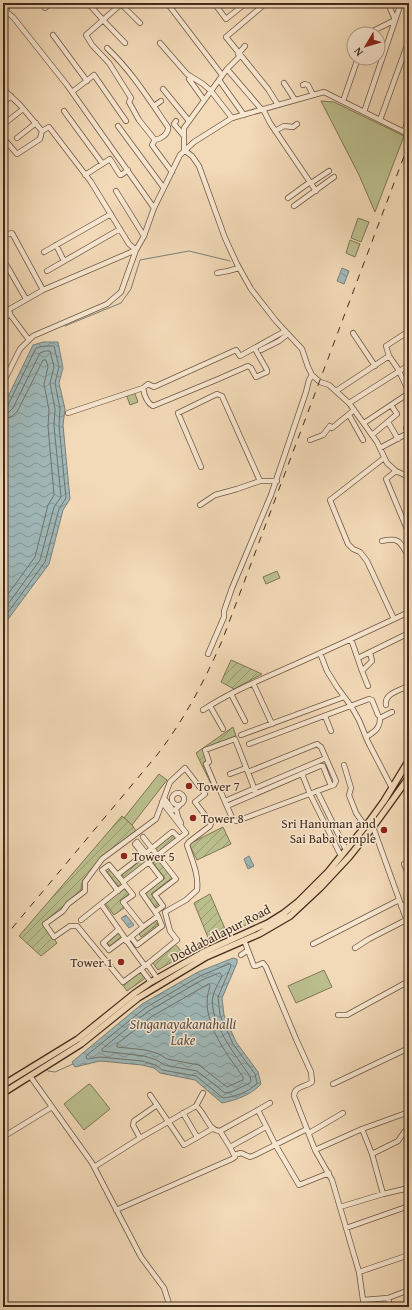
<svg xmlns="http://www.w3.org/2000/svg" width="412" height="1310" font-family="'Gentium Book Plus',serif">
<defs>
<pattern id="garden-furrows" width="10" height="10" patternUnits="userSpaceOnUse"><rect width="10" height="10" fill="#bbbf8e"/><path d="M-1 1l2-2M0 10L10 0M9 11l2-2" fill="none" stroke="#9a9b73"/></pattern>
<pattern id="water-waves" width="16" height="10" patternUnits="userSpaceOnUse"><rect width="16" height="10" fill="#9fb8b8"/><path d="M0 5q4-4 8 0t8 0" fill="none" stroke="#839695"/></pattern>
</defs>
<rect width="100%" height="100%" fill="#f2d9b7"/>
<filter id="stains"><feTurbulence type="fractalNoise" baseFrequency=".005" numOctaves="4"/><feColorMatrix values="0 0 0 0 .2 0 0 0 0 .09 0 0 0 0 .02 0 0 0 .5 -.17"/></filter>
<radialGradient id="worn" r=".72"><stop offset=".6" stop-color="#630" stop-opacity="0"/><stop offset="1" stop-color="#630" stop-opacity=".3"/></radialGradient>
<path fill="#bbbf8e" stroke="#7f7655" d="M321,101L334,102L404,136L375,212L359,175Z
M358,218L369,222L361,242L351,238Z
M350,240L360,244L355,257L346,253Z
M134,391L138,402L130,405L126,394Z
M277,571L280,578L266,584L263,577Z
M159,774L167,780L132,825L124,818Z
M324,970L332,987L296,1003L288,986Z
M89,1084L91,1085L110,1109L84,1130L64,1104Z"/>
<path fill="url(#garden-furrows)" stroke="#7f7655" d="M231,660L262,674L234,689L221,682Z
M233,727L236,736L203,749L207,760L204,762L213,786H212L196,753Z
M122,816L132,825L136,831L101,858L82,882L81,891L43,923L57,943L41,956L19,936Z
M223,827L231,844L197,860L189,844Z
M176,832L179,835L158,852L155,849Z
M143,858L146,862L125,878L121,874Z
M158,859L172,878L151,894L159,904L155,907L145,894L165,878L153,863Z
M111,869L122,883L118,886L107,872Z
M124,889L129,894L120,901L124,908L114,915L105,903Z
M210,894L226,931L209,940L194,903Z
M264,911L266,916L235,930L233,925Z
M155,921L158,924L141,937L139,934Z
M119,933L122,936L110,946L107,943Z
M175,944L182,952V956L158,970L152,962Z
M142,971L147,977L127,991L122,984Z"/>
<path fill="url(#water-waves)" stroke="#7a807a" d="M342,268L349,271L344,284L337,281Z
M43,342H58L63,368L59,383L65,409L63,425L70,499L63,510L49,564L3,626V407L33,345Z
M249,856L254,866L248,869L244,859Z
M126,915L134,925L129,928L121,918Z
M233,958L237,959V963L222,998L224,1015L236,1042L258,1072L261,1084C251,1095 236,1100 222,1103L195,1080L160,1073L154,1068L142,1065L100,1061L75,1067L72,1062L142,1004L198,972Z"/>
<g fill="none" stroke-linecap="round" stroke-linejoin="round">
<path stroke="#71726a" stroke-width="1" d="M3,408L8,405L36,348L44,346H54L59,367L55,383L60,409L59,426L66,498L59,509L45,562L3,619
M3,413L9,412L13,408L40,353L45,351H50L54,367L50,383L55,409L54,426L61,497L54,507L40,560L3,611
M3,419L11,417L17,412L43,360H46L48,367L44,384L49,410L48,426L54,495L48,505L35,557L3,601
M230,964L231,966L218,997L220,1015L233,1044L255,1074L257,1083C250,1092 234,1097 223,1098L196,1076L162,1070L156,1065L142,1061L100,1057L88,1059L86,1058L87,1055L145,1008L200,976Z
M220,973L222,976C219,982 215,989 213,996C208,1021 236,1056 250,1076L251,1081L250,1083L231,1092L225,1093L197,1071L164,1065L157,1060L144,1056L102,1051V1049L147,1012L202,980Z
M209,984L210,986C198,1019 226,1052 243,1077V1080L227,1087L199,1065L167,1059L159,1054L146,1050L117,1047V1044L151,1017Z"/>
<path stroke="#7a807a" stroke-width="1" d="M65,326L121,303L131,289L140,260L189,251L230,261
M47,1069L48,1071L55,1072L73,1064"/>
<g stroke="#6f5743" stroke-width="6">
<path id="minor" d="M88,3L103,20L121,4
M120,3L140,23
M167,3L222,75
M214,3L226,19L246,3
M266,3L226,37L268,89L278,105
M45,8L50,3
M4,10L13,17L67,85L154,208
M6,11L9,3
M367,34L395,20L388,3
M53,35L87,81
M125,43L103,20L86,35L92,45L109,63L131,98L129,102L139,120L155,140L152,145L172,172
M160,43L187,74L203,84L211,91L232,118
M107,48C133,73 148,98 168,127C169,134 161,139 155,140
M238,54L245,46
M227,69L262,110
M189,79L204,100
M219,80L244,115
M284,83L295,100
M303,85L305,84L308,85L313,95
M3,89L20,105L42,131L49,127L91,182L129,244L136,250L43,290L8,310
M163,89L189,121
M72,92L94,75L126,121
M343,101L358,58
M3,103L11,96
M154,106L161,101
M263,109L270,123L316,191
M64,111L102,163
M364,112L401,3
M380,120L409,40
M176,121L174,124L184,136
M4,124L23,109
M118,126L163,187
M275,131L284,126L293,127L297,124
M3,138L17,154L40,139L42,131
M17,138L36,123
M184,150L192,156L199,166L225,238L237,264L251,289L276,321L302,349L308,367L312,375L320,382L329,385L349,403L377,442L387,463L396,471L409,477
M184,150V128L227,69L240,56
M85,175L110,159L120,175H121L128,170
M311,183L329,171
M116,191L144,236
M288,198L310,182
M294,206L334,177
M3,236L12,233L43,290
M56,245L64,261
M44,252L111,214
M3,261L7,266L26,299
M47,271L120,229
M217,273L228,271L239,268
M3,305L29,340
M3,320L10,313
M409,331L386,346L389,356L398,369L409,392
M353,333L375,366
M255,349L267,370V372L256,377L251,368L248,366L216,380L153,406C147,403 144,394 143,388L148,384L154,387L236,350L240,356L285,331
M261,350L279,341L288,334
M3,383L20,349L33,336L107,304L121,292L136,250L144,236L154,208L180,155L194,142L232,118L324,92L404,132L409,118
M336,391L389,356
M349,403L409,365
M68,413L143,388
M349,415L363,440
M388,422L398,439
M364,423L409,393
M372,435L397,414L391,405
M310,440L323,435L330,426L332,428L354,410
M380,448L408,433L406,428L409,426
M384,458L330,500L348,544L353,549L360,552L367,561L394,619
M201,467L178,413L217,394L222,396L260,481
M396,471L386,479L409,534
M408,494L409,493
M200,505L215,495L237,489L260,481H277
M382,541C401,537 400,543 409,557
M351,639L362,671
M320,653L327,671L337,687L351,706L359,720L368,742L392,788
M208,654L224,617V611L232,588L271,495L306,392L309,380L312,375
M358,658L409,633
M253,683L272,724
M368,686L362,671L372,661L370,652
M231,694L245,721
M386,705C384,694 398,691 406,687L409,688
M210,706L223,729
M203,710C235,689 272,675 307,659C341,644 375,628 409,612
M325,716L331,731
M241,735L344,697
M366,737C374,732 380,729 380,718L392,712
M249,744L369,699L372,700L378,715
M344,765L351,788L349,795L356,813L365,826
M185,768L205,794L195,802L211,823L210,826L189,842L187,845C192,860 199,875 197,890L186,900L165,912L170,931L177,940L145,966L123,982L77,926H70L54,937L45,924L63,911L68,904L85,891V882L102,859L156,819L170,782Z
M248,772L317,744L321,747L336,781L334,785L331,786
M230,774L246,768
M302,774L310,794L341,856
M317,791L346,850
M172 799a6 6 0 1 1 12 0a6 6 0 1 1-12 0Z
M164,798L173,810
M225,801L326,758
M179,806L176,809L178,817L181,823
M227,806L320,766H323L331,786L237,821L233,820L219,788H216L206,764L209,762L205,750L235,739L256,793
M371,825L373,827L409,927
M143,837L176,879L155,895L163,906L155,912
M146,853L172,832H173L179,838
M404,864L409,876
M117,875L143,855
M123,882L186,833L162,802
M118,891L102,870L109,865L124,883
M401,906L409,904
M81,920L101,904
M143,927L158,916L142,893L161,878L135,844L137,842L151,860
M119,929L103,943L109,950L125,938
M131,937L137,945L162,926L158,916
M244,940L254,966H256L263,963L266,967L296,1039L311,1072L312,1082C306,1087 294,1086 294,1096L315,1150L332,1180L359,1272L364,1307
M126,941L143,927L123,902L133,895L125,885L101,904C116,925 130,946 145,966
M313,944L399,900
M355,948L369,939L406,920
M241,955L248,950
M147,964L157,978
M141,969L151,982
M338,1015H347L409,981
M30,1076L92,1163L141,1257L164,1288L170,1307
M333,1084L409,1048
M150,1095L157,1105
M196,1106L203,1093
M258,1110L270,1103
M183,1113L197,1137
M362,1129L372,1154
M309,1133L343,1113
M3,1137L52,1107
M140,1138L133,1125L134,1121L157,1105L184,1145L212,1129
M230,1147L266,1127
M315,1150L362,1129L409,1112
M234,1155L241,1153L250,1157L255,1155L307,1129
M94,1167L140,1138L196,1106C205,1112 208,1131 220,1131L258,1110L275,1144L299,1185L329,1173
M383,1194L372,1154L398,1141L405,1131L409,1130
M340,1207L383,1194L409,1188
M116,1210L232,1159L235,1157L230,1147L220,1131
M346,1228L409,1206
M359,1272L409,1255
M388,1298L409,1290
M363,1300L388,1298L390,1307
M3,1302L5,1305L3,1307"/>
</g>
<g stroke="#432c1c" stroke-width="8">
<path id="major" d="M3,1085L78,1039L135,993L151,982L206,951L268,923L284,913L298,902L328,872L368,823L384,801L409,760
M3,1093L81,1044L138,998L206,957L259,934L290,916L320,888L349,857L373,827L409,777"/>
</g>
<use href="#minor" stroke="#f7e6d0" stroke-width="4.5"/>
<use href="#major" stroke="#f2d9b7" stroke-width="5.5"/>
<path stroke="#432c1c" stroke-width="1" stroke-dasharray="7 7" stroke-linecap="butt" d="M3,939L157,755C184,720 204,682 222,641L409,143"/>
</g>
<g fill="#8f2418" stroke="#f7e6d0" stroke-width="1.5">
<circle cx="189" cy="786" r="4"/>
<circle cx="193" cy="818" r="4"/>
<circle cx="384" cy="830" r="4"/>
<circle cx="124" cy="856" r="4"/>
<circle cx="121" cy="962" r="4"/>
</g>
<g text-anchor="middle" stroke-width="3" stroke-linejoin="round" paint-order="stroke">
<g font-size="13" fill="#432c1c" stroke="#f7e6d0" text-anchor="start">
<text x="197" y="791">Tower 7</text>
<text x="201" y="823">Tower 8</text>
<text x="376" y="828" text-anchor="end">Sri Hanuman and<tspan x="376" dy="15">Sai Baba temple</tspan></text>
<text x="132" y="861">Tower 5</text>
<text x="113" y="967" text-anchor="end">Tower 1</text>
</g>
<g font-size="13" fill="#432c1c" stroke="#f7e6d0">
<text transform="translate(220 933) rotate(-27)" y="5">Doddaballapur Road</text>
</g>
<g font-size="14" font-style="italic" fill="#5a4f43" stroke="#f7e6d0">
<text x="183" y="1029">Singanayakanahalli<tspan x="183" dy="16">Lake</tspan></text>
</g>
</g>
<rect width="412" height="1310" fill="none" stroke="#f2d9b7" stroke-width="16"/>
<rect x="4" y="4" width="404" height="1302" fill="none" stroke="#432c1c" stroke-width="2"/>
<rect x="8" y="8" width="396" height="1294" fill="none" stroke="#432c1c"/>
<g transform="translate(366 46) rotate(232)"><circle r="19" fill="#f7e6d0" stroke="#af9c88"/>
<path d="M0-3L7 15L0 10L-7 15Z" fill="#8f2418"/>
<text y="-6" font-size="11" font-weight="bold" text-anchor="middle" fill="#432c1c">N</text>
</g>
<rect width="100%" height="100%" filter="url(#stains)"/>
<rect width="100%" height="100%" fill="url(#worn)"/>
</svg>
